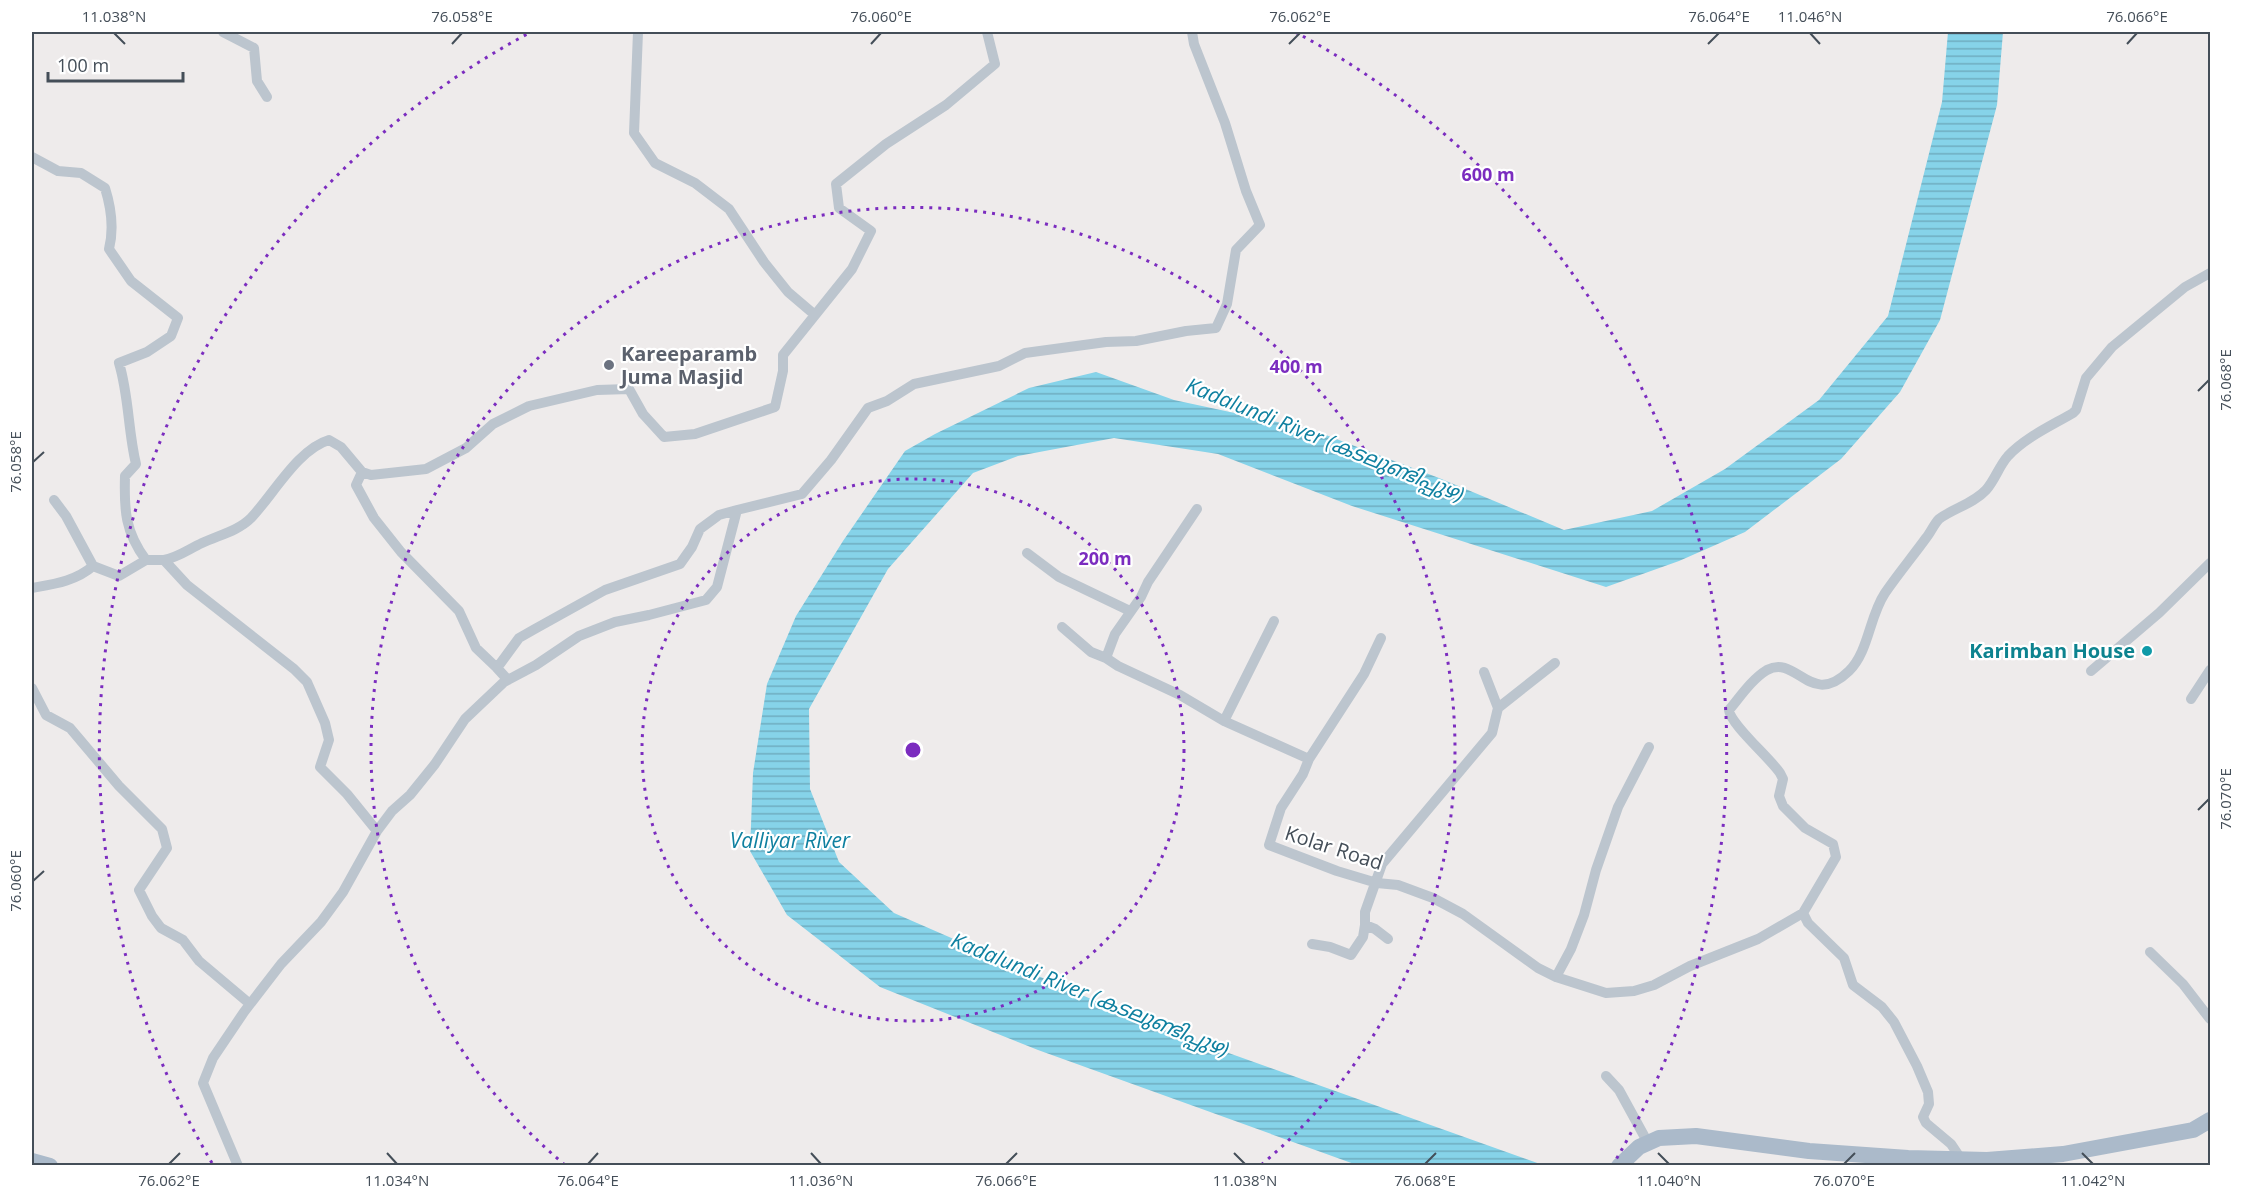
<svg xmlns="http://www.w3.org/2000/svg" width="2242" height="1197" font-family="'Open Sans','Noto Sans Malayalam',sans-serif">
<defs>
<pattern id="water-rules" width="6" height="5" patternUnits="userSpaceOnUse" patternTransform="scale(1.5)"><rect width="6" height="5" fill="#86d3e9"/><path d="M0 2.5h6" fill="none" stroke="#6fadc0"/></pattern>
</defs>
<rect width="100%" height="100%" fill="#eeebeb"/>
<path fill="url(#water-rules)" d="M1948,32H2003L1997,105L1940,320L1900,392L1841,459L1745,532L1679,561L1606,587L1352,506L1218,454L1114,438L1018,456L973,473L888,569L809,709L810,789L839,862L894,913L1153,1026L1543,1165H1357L1038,1050L880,987L787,915L750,851L753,773L767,684L796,616L843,541L905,451L935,434L1029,388L1096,372L1174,400L1310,429L1439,478L1564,530L1652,511L1725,469L1819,400L1888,316L1942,102Z"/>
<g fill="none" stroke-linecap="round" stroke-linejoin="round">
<path stroke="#bcc5ce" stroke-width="10" d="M223,32L254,48L257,81L267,97
M638,32L634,133L655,163L695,183L729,209L764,262L788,292L815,315
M32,157L58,171L81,173L105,188C111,207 114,229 109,249L131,281L178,318L171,336L147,352L119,363C129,396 128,431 136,464L125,476C124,510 125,532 146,560H164
M362,472L356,485L374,518L401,552L459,611L476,648L497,668
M54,500L66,516L93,566
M1197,509L1148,582L1141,597L1115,634L1106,658L1118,666L1180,695L1224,721L1309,759L1303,774L1281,808L1269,845L1337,871L1377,883L1398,885L1433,898L1463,914L1538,968L1556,977L1606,993L1634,991L1654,985L1690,966L1758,939L1803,913
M1027,553L1059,577L1130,611
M32,588C54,584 76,581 93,566L119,576L146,560
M1062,627L1091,652L1106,658
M2091,671L2159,613L2210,563
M508,680L497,668L519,638L533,630L605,590L680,564L692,547L700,529L719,515L737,510
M32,688L46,715L70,728L119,786L162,829L167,848L139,890L152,916L161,928L183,940L199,961L250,1004
M2191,699L2210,670
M1498,708L1555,663
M1224,721L1274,621
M1309,759L1364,674L1381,638
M377,831L347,794L320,767L329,740L325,723L307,682L294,669L187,585L164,560C179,557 189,549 202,543C219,535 238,531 251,518C273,495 298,449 329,440L341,447L362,472L371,475L426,469L466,448L493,424L529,406L597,390L629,389L643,414L664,437L695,434L775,407L783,371V355L852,269L871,231L839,208L836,184L886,144L946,105L995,64L987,32
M1365,925L1375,929L1388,939
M1312,944L1330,947L1351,955L1363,937L1365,925V912L1382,864L1492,733L1498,708L1484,672
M2150,952L2183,984L2210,1019
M1556,977L1571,949L1584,915L1596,870L1618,807L1649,747
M1606,1076L1619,1090L1648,1143
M1961,1159L1951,1144L1926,1123L1923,1117L1929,1104L1928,1092L1917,1066L1894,1022L1882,1007L1853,985L1844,958L1808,923L1803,913L1836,857L1833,844L1805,828L1783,806L1779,796L1783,779L1780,773C1770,758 1730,724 1729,710C1740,697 1752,679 1767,670C1797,654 1810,709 1849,671C1869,651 1869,617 1885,593C1898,574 1913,556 1926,538C1931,532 1934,524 1939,519C1954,508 1973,504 1986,490C1995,480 1999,466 2008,456C2026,437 2051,426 2073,413L2076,410L2086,378L2112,347L2185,287L2210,273
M238,1166L203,1083L213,1058L244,1012L281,964L321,922L343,892L377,831L392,811L410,795L435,764L465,719L504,682L536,665L579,636L615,622L649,615L706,600L717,587L737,510L802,494L831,460L868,408L887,401L914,384L999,366L1025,353L1106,342L1136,341L1186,331L1216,328L1227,304L1236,250L1260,225L1246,191L1225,123L1194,44L1192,32"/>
<path stroke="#abbaca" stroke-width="16" d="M32,1161L50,1166
M1619,1166L1639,1147L1659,1138L1696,1136L1809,1151L1908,1158L1987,1160L2063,1154L2193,1130L2210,1120"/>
</g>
<path fill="none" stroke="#444e58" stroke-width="2" d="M114,33L125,44M1810,33L1820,44M452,44L462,33M871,44L881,33M1289,44L1300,33M1708,44L1719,33M2127,44L2137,33M2198,391L2209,380M33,462L44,452M2198,810L2209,799M33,881L44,871M387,1153L397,1164M811,1153L821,1164M1234,1153L1245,1164M1658,1153L1669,1164M2082,1153L2093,1164M169,1164L180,1153M588,1164L598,1153M1006,1164L1017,1153M1425,1164L1436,1153M1844,1164L1855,1153"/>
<g fill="none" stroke="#7b2cbf" stroke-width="3" stroke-dasharray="3 6">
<circle cx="913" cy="750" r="271"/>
<path d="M565 1165A542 542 0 1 1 1261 1165"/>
<path d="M212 1163A813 813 0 0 1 531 32M1295 32A813 813 0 0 1 1614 1163"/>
</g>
<circle fill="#6b7280" stroke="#fff" stroke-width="2" cx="609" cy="365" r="6"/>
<circle fill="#0f9aa8" stroke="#fff" stroke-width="2" cx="2147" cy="651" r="6"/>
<g text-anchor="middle" stroke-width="4.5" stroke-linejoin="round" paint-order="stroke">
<g font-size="20" font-weight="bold" fill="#5b616d" stroke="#fff" text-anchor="start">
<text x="621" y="361">Kareeparamb<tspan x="621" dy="23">Juma Masjid</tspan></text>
</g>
<g font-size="20" font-weight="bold" fill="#0d838f" stroke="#fff" text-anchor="end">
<text x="2135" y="658">Karimban House</text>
</g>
<g font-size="20" fill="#444e58" stroke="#fff">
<text transform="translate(1334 848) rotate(18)" y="7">Kolar Road</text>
</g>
<g font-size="21" font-style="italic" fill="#0f80a0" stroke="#fff">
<text transform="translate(1325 440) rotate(22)" y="7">Kadalundi River (കടലുണ്ടിപ്പുഴ)</text>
<text x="790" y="848">Valliyar River</text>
<text transform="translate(1090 995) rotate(22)" y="7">Kadalundi River (കടലുണ്ടിപ്പുഴ)</text>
</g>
</g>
<circle cx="913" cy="750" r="9" fill="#7b2cbf" stroke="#fff" stroke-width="3"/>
<g font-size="18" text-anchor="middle" font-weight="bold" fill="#7b2cbf" stroke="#fff" stroke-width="4.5" stroke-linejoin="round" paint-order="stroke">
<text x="1488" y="181">600 m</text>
<text x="1296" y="373">400 m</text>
<text x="1105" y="565">200 m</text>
</g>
<rect width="2242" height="1197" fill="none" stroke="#ffffff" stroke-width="66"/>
<path d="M48 72v9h135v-9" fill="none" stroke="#444e58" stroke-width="3"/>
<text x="57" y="72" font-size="18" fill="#444e58" stroke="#ffffff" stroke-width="4.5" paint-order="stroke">100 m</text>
<rect x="33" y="33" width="2176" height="1131" fill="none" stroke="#444e58" stroke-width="2"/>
<g font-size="15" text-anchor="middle" fill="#444e58">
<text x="114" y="22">11.038°N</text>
<text x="462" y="22">76.058°E</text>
<text x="881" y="22">76.060°E</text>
<text x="1300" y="22">76.062°E</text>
<text x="1719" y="22">76.064°E</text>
<text x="1810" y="22">11.046°N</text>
<text x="2137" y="22">76.066°E</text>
<text transform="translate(2226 380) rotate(-90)" y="5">76.068°E</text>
<text transform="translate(16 462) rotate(-90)" y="5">76.058°E</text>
<text transform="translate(2226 799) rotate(-90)" y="5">76.070°E</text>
<text transform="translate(16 881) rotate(-90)" y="5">76.060°E</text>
<text x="169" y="1186">76.062°E</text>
<text x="397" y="1186">11.034°N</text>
<text x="588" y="1186">76.064°E</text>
<text x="821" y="1186">11.036°N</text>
<text x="1006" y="1186">76.066°E</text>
<text x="1245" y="1186">11.038°N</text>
<text x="1425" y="1186">76.068°E</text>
<text x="1669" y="1186">11.040°N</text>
<text x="1844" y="1186">76.070°E</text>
<text x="2093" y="1186">11.042°N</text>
</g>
</svg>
